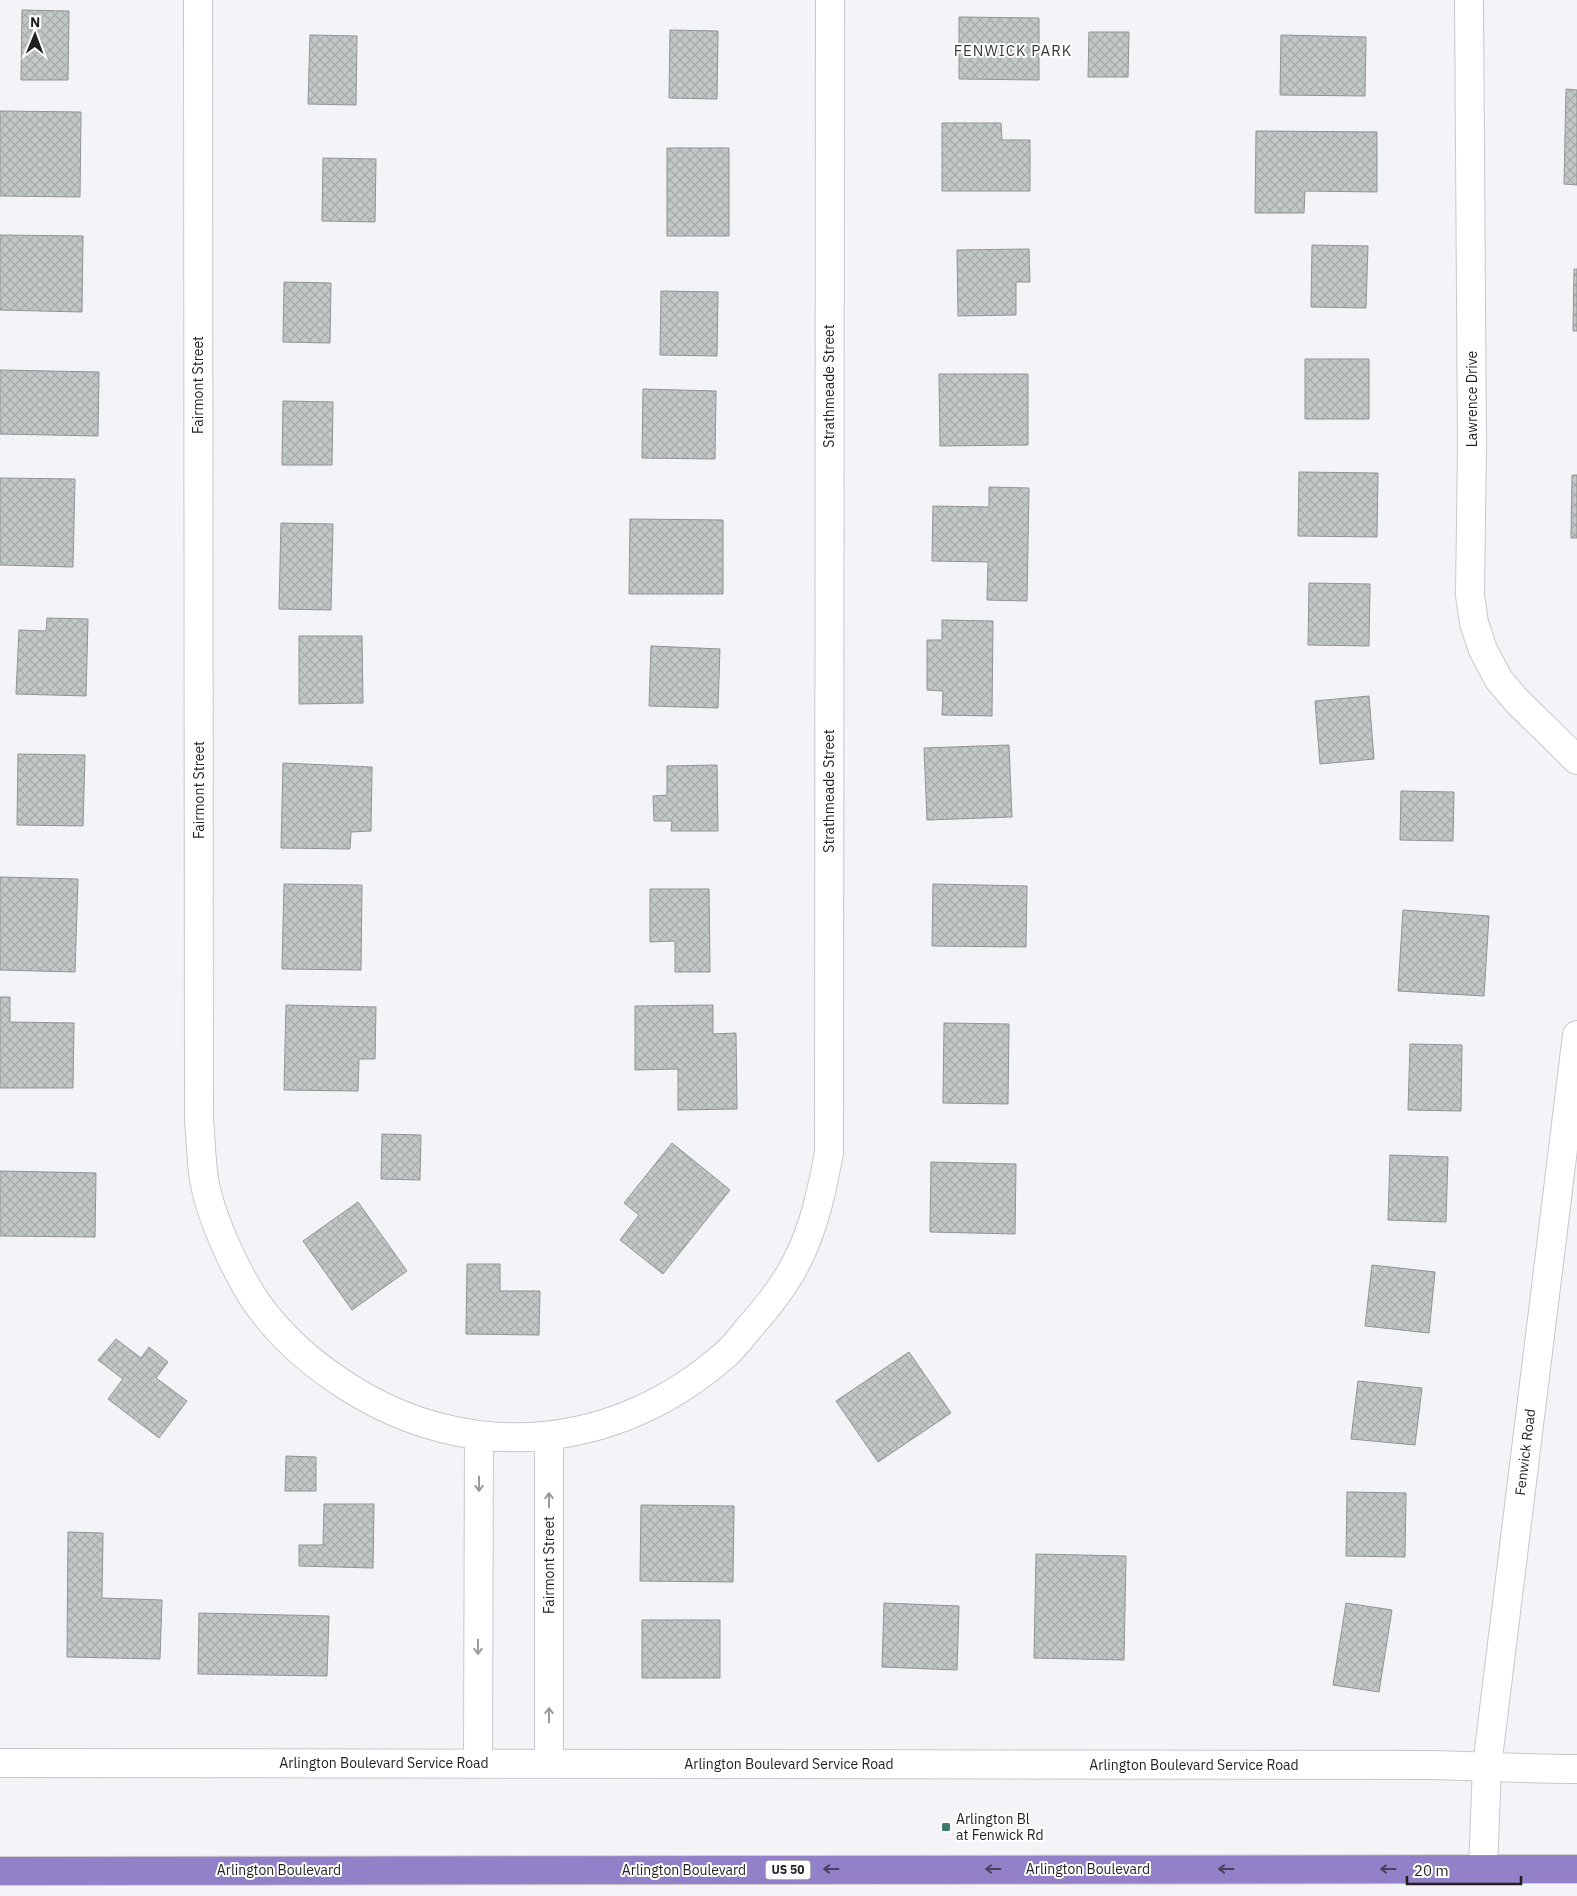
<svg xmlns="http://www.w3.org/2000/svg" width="1577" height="1896" font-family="'IBM Plex Sans',sans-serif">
<defs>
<pattern id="building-cross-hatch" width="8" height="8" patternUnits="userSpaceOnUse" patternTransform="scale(1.25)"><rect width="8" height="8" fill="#c2c8c6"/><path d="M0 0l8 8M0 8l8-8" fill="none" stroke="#a6abaa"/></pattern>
</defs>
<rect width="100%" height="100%" fill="#f4f3f8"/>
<path fill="url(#building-cross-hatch)" stroke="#8f9593" d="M22,10L69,11L68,80H21Z
M959,17L1039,18V80L959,79Z
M670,30L718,31L717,99L669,98Z
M1089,32H1129L1128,77H1088Z
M310,35L357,36L356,105L308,104Z
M1281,35L1366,37L1365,96L1280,95Z
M1566,89L1577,90V185L1564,184Z
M0,111L81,112L80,197L0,196Z
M942,123H1001L1002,140H1030V191H942Z
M1256,131L1377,132V192L1305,191L1304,213H1255Z
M667,148H729V236H667Z
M323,158L376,159L375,222L322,221Z
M0,235L83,236L82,312L0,310Z
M1312,245L1368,246L1366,308L1311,307Z
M1029,249L1030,282H1016V315L958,316L957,250Z
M1574,269H1577V331H1573Z
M284,282L331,283L330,343L283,342Z
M661,291L718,292L717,356L660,355Z
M1305,359H1369V419H1305Z
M0,370L99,372L98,436L0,434Z
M939,374H1028V445L940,446Z
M643,389L716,391L715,459L642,458Z
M283,401L333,402L332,465H282Z
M1299,472L1378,473L1377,537L1298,536Z
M1572,475H1577V538H1571Z
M0,478L75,479L73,567L0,565Z
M989,487L1029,488L1027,601L987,600L988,562L932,561L933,506L989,507Z
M630,519L723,520V594H629Z
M281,523L333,524L331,610L279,609Z
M1309,583L1370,584L1369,646L1308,645Z
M47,618L88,619L86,696L16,694L19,630L46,631Z
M942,620L993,621L992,716L942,715L943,691L927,690V640H942Z
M299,636H362L363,703L299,704Z
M651,646L720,649L718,708L649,706Z
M1369,696L1374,759L1320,764L1315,701Z
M1009,745L1012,817L927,820L924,748Z
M18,754L85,755L83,826L17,825Z
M283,763L372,767L371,831L351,832L350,849L281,848Z
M717,765L718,831H671L672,821H654L653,796L667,795V766Z
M1401,791L1454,792L1453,841L1400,840Z
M0,877L78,879L75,972L0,970Z
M284,884L362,885L361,970L282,969Z
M933,884L1027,886L1026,947L932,946Z
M650,889H709L710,972H675V941L650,942Z
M1403,910L1489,916L1484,996L1398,991Z
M0,997H10V1022L74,1023L73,1088H0Z
M286,1005L376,1007L375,1059H359L358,1091L284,1090Z
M713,1005V1034L736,1033L737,1109L678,1110V1069L635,1070V1006Z
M944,1023L1009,1024L1008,1104L943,1103Z
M1410,1044L1462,1045L1461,1111L1408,1110Z
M382,1134L421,1135L420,1180L381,1179Z
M672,1143L730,1190L663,1274L620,1240L639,1215L624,1203Z
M1390,1155L1448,1157L1446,1222L1388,1220Z
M931,1162L1016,1164L1015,1234L930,1232Z
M0,1171L96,1173L95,1237L0,1236Z
M358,1202L407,1271L352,1310L303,1241Z
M467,1264H500V1291H540L539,1335L466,1334Z
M1372,1265L1435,1272L1429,1333L1365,1326Z
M116,1339L141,1358L149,1347L168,1362L156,1378L187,1401L159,1438L108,1399L123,1379L98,1360Z
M909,1352L951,1413L878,1462L836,1401Z
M1358,1381L1422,1388L1415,1445L1351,1439Z
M286,1456L316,1457V1491H285Z
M1347,1492L1406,1493L1405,1557L1346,1556Z
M324,1504H374L373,1568L299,1566V1545H323Z
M641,1505L734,1506L733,1582L640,1581Z
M68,1532L103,1533L102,1598L162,1600L160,1659L67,1657Z
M1036,1554L1126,1556L1124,1660L1034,1658Z
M884,1603L959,1606L957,1670L882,1667Z
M1346,1603L1392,1610L1379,1692L1333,1685Z
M199,1613L329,1616L327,1676L198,1674Z
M642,1620H720V1678H642Z"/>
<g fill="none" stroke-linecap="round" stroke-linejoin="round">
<g stroke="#c8c7cd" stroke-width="30">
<path id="street" d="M198,0L199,1121C201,1140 201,1160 204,1179C210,1216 235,1270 256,1302C280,1336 313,1365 348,1387C470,1465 617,1451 726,1354C734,1347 741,1338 748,1329C767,1308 786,1284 798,1259C815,1225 822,1189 829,1153L830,0
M1469,0L1472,446L1470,595L1474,623L1483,650L1499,680L1517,701L1577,760
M0,1763L1432,1765C1480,1766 1529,1769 1577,1769
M478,1763L479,1435
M549,1763V1437
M1483,1869L1487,1766L1577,1035"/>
</g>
<g stroke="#cecece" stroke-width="30">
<path id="highway" d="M0,1871L1577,1869"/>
</g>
<use href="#street" stroke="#fff" stroke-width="28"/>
<use href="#highway" stroke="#9280c8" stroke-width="28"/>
</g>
<defs><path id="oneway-shaft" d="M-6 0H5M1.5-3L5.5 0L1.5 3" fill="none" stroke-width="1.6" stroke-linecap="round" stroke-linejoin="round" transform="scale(1.25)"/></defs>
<g stroke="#9b9a9b">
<use href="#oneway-shaft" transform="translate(479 1484) rotate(90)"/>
<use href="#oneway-shaft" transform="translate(549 1500) rotate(-90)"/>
<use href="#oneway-shaft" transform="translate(478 1647) rotate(90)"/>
<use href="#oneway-shaft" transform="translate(549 1715) rotate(-90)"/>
</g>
<g stroke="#48415b">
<use href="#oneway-shaft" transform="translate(831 1869) rotate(180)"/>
<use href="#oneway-shaft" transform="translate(993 1869) rotate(180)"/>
<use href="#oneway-shaft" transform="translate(1226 1869) rotate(180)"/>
<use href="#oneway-shaft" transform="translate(1388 1869) rotate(180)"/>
</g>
<rect fill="#3d7d6b" stroke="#fff" stroke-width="2" x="941" y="1822" width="10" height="10" rx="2.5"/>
<g text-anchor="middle" stroke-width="4" stroke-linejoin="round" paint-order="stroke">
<rect fill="#fff" stroke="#636264" stroke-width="1" x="765.5" y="1860.5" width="45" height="19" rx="4"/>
<g font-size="12" font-weight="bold" fill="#201f21">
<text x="788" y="1874">US 50</text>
</g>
<g font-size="14" fill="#201f21" stroke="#fff">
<text transform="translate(198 385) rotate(-90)" y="5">Fairmont Street</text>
<text transform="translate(829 386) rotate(-90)" y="5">Strathmeade Street</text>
<text transform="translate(1472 399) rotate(-90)" y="5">Lawrence Drive</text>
<text transform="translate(199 790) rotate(-90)" y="5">Fairmont Street</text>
<text transform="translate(829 791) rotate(-90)" y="5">Strathmeade Street</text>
<text transform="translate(1525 1452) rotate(-83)" y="5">Fenwick Road</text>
<text transform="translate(549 1565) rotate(-90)" y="5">Fairmont Street</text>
<text x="384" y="1768">Arlington Boulevard Service Road</text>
<text x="789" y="1769">Arlington Boulevard Service Road</text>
<text x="1194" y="1770">Arlington Boulevard Service Road</text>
<text x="1088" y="1874">Arlington Boulevard</text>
<text x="279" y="1875">Arlington Boulevard</text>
<text x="684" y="1875">Arlington Boulevard</text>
</g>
<g font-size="14" fill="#201f21" stroke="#fff" text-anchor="start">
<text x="956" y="1824">Arlington Bl<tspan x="956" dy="16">at Fenwick Rd</tspan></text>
</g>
<g font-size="15" letter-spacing="1" fill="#38383c" stroke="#fff">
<text x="1013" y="56">FENWICK PARK</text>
</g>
</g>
<g transform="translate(35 35) rotate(1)" stroke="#ffffff" stroke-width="4" paint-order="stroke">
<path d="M0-4L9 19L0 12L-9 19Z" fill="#201f21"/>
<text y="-8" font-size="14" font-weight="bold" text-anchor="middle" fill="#201f21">N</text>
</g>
<path d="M1407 1876v8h114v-8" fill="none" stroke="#201f21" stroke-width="2.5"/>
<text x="1414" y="1876" font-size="15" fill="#201f21" stroke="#ffffff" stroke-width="4" paint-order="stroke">20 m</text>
</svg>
